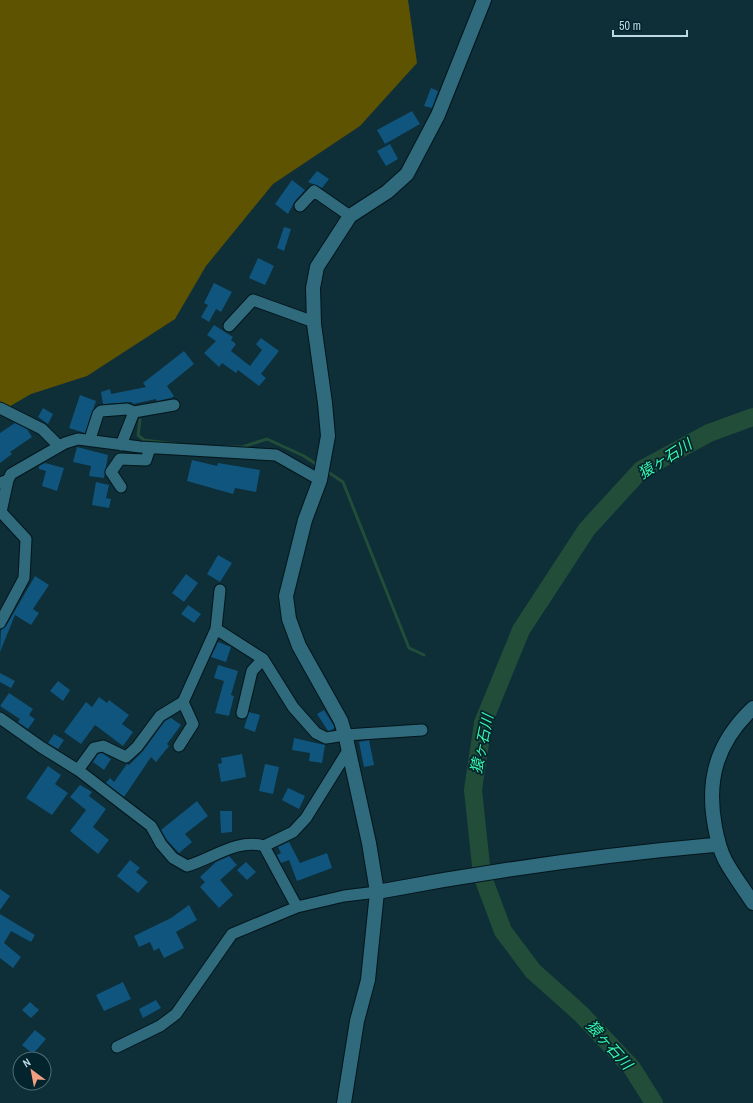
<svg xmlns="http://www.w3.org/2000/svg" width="753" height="1103" font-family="'Archivo Narrow','Noto Sans JP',sans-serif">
<rect width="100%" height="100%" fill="#0e2e38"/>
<path fill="#5e5300" d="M0,0H408L417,63L360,126L273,184L206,266L175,319L87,376L31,394L0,412Z"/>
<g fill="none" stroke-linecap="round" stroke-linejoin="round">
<path stroke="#224e39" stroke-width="3" d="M140,420L138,435L144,440L175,444
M224,447H242L267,439L304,456L319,466
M325,470L343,482L409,648L424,655"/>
<path stroke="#224e39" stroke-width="18" d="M654,1103L632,1068L581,1014L533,971L503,931L482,875L473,790L483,723L521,630L587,529L641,470L709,433L753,417"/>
</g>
<path fill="#10557d" d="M431,88L438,91L432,108L424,106Z
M412,111L420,124L385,144L377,130Z
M390,144L398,159L386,166L377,151Z
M317,171L329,179L322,188L308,182Z
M292,180L305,190L295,201L288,214L275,204Z
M284,227L291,229L284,251L277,248Z
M258,258L274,266L265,285L249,278Z
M214,283L232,292L221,312L216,309L209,322L201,317L208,305L204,303Z
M214,325L233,337L231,340L236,344L231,351L250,366L262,350L256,344L261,338L279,351L261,374L266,378L259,386L238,370L236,373L222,363L219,367L204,353L216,341L207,335Z
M184,351L194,364L167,386L174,396L171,398L157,401L156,399L133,404L132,402L103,404L101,392L110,389L111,394L146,387L143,383Z
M80,395L96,401L85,433L69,428Z
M43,408L53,414L48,424L38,417Z
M15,423L27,429L32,437L10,452L12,454L0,463V433Z
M77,447L108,455L104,478L89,476L91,466L73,462Z
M192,460L217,466L218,463L260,470L256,492L235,488L233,494L187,481Z
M45,463L64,468L57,491L42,486L46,471L39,469V466Z
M96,482L109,485L106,498L111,499L109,508L92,505Z
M218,555L232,563L220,582L207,574Z
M186,574L198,583L184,602L172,593Z
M35,576L49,585L33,609L39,613L31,625L15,615L0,652L1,630L6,626Z
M188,605L201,614L194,623L181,614Z
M218,642L231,647L226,662L211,657Z
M218,665L238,671L231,695L234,696L229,716L215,713L224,681L214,678Z
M0,673L15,681L11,688L0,682Z
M58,681L70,690L63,701L50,691Z
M9,693L33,709L29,715L35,719L28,729L18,722L20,719L0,706Z
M99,697L107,703L109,700L129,715L122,724L133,732L123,746L95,725L81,744L64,732L86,702L92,707Z
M324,710L334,726V728L332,730L328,731L317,714Z
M249,712L260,715L255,732L244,728Z
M171,718L181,725L167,744L169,746L156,762L151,757L124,797L106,783L110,778L114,782L127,764L129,765L143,751L165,721Z
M54,734L64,740L58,749L48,743Z
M294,738L325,745L322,763L309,761L310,753L292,750Z
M369,740L374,765L364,767L359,742Z
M102,753L111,759L104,770L93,762L98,754Z
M242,754L246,777L221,782L218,764L222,763L221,758Z
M265,764L279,767L273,794L259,791Z
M48,766L61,775L55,784L68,793L52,815L26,798Z
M80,785L92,792L89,796L106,809L93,827L109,840L98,854L70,831L86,810L70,797Z
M288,788L305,796L299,809L282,800Z
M197,801L208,816L185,834L192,842L179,853L167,840L161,830Z
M220,811H232V832L221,833Z
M289,842L300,863L327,853L332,868L297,881L289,860L281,863L277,855L281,853L278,847Z
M229,856L237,865L220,880L233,895L219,908L200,887L205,882L200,877L216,862Z
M130,860L140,868L136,872L148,882L138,893L117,876Z
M246,862L256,872L247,880L237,870Z
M0,889L10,896L0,910Z
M189,905L197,920L176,932L184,948L164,958L159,948L154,951L150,942L139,947L134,936L171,918Z
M0,914L35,935L31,942L11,931L4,943L21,957L13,968L0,958Z
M123,982L131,999L104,1011L96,995Z
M156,1000L161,1008L143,1018L139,1009Z
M30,1002L39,1010L31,1018L22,1010Z
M35,1030L46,1039L33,1054L22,1045Z"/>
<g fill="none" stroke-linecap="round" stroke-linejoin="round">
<g stroke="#03151b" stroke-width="13">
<path id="minor" d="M300,206L314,191L350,216
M229,326L253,300L314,322
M0,408L42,429L59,446
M134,412L174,405
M90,439L98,414L101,411L127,409L134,412L121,445
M0,483L8,480L11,474L65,443L78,439L140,447L276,455L320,480
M121,487L111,472L120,459L146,460L150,448
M220,590L216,629L263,659L293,707L316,733L326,738L345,735L422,730
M0,623L24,578L26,539L1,512L8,480
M242,713L252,671L263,659
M0,718L41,747L78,770L151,826L161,844L173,858L187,866C212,859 237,838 264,846L293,832L306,818L349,749
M179,746L193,724L183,702L216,629
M78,770L94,748L103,746L126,757L137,747L160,716L183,702
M264,846L297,907
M117,1047L160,1026L176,1014L232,934L297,907L344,896L377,892"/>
</g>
<g stroke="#03151b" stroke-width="16">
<path id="tertiary" d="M753,708C717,742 706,779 715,827C717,838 720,850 725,860C733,875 744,889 753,903
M377,892C488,871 601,855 714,845L718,840
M344,1103L357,1021L368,980L377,892L369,843L346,738L341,721L299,646L289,619L286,596L305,520L320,480L328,436L325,403L314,324L313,288L317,267L350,216L387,192L407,174L438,115L484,0"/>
</g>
<use href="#minor" stroke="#2f6b7d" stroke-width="11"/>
<use href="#tertiary" stroke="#2f6b7d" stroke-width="14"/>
</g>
<g text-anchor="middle" stroke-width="3.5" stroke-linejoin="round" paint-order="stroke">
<g font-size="15" font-style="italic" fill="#38f8ab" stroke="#03242d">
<text transform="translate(665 459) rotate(-32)" y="5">猿ヶ石川</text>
<text transform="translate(482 744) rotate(-78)" y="5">猿ヶ石川</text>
<text transform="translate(609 1045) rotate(48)" y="5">猿ヶ石川</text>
</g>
</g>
<g transform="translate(32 1071) rotate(328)"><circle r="19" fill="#03242d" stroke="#4d6d76"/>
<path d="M0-3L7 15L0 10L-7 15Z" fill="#f3a082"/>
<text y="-6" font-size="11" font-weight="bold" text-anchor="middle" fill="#bddae4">N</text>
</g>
<path d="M613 30v6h74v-6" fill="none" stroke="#bddae4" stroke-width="2"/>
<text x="619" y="30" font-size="12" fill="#bddae4" stroke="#03242d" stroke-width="3" paint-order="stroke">50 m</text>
</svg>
